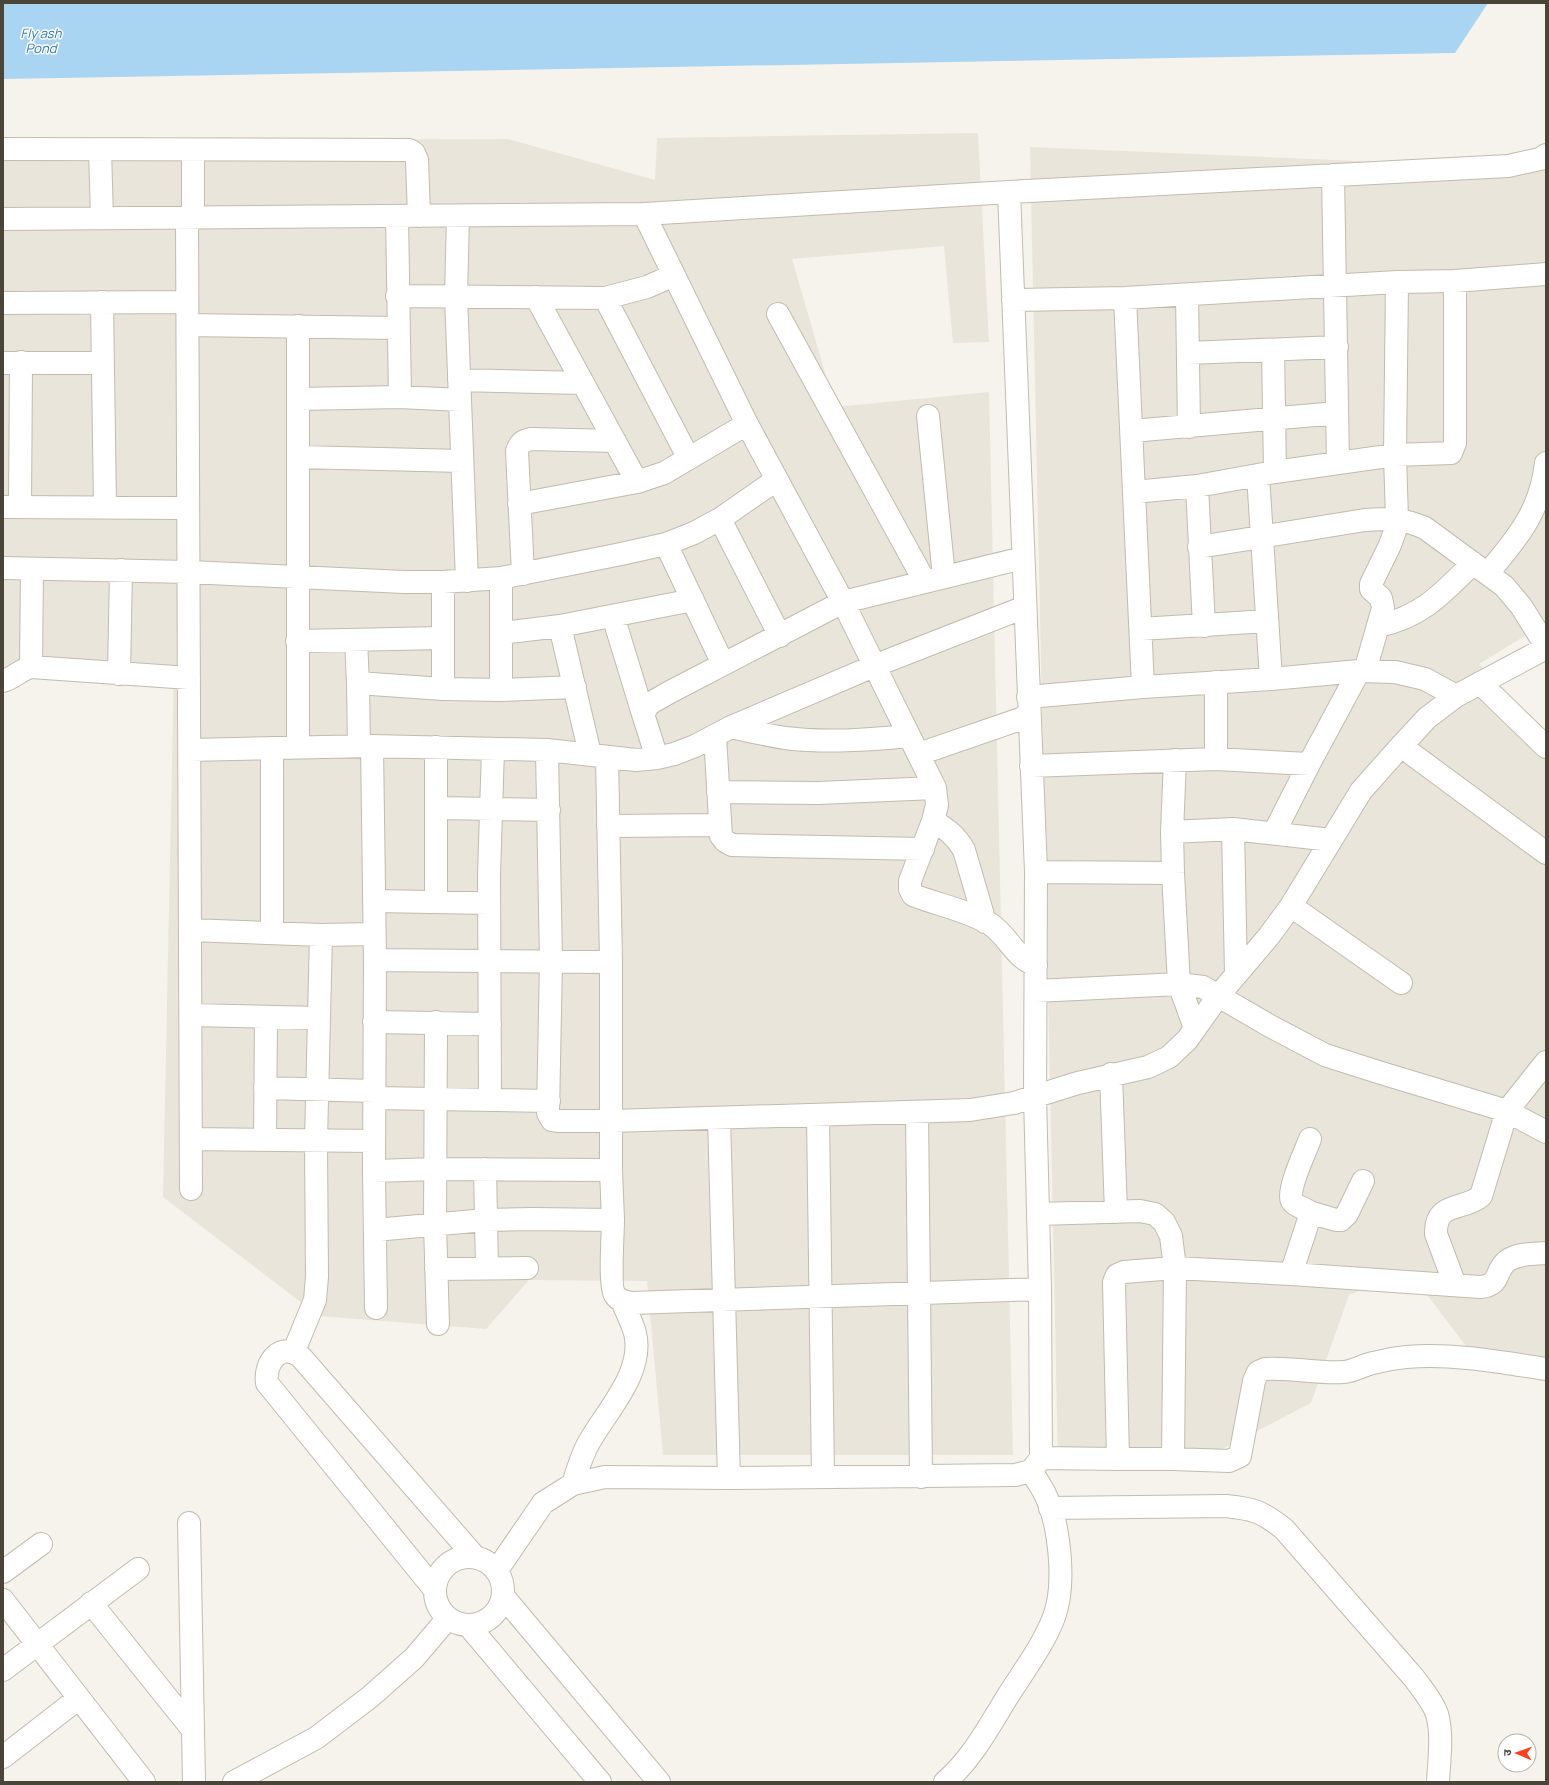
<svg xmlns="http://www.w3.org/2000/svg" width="1549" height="1785" font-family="Manrope,'Noto Sans Devanagari',sans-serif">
<rect width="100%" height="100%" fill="#f6f3ec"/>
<path fill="#eae5da" d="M978,133L989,342L953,343L944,246L792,259L835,407L989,392L1013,1455H663L647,1281L529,1280L486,1329L319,1316L163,1197L174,667L26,670L3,693V141L508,139L655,180L657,138Z
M1030,147L1546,169V623L1479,664L1546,731V1376L1472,1354L1409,1271L1349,1295L1311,1403L1207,1457L1058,1462Z"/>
<path fill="#a9d4f2" d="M3,3H1488L1455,53L3,79Z"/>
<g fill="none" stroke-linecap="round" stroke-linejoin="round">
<g stroke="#c2bbae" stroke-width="24">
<path id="minor" d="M3,149L409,150L414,153L417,160L419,216
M100,150L102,218
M1333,175L1338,463
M644,214L747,424L843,602L935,788L937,805L933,821L910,881V889L913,895C938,905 967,910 990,924C1008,935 1015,959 1036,965
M397,216L400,397
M458,216L456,296L467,581
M187,218L191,1189
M193,218V150
M3,219L644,214L1009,192L1508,166L1540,159L1546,155
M1187,295L1189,427
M397,296L605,298L647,287L674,275
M536,297L637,482
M605,298L688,457
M1125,298L1143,687
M1013,300L1125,298L1397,282L1455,281L1546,274
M102,302L105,507
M3,303L187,302
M778,314L925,582
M188,325L398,328
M1273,350L1275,472
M1188,353L1337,347
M3,363H103
M459,380L582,383
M299,399L400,397L460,400
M928,416L944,577
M1132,431L1337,413
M299,457L462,461
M1258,475L1271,679
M1197,486L1204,626
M1134,492L1197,486L1275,472L1395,455L1451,453L1455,443V281
M519,504L637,482L664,473L747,424
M3,507L188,508
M20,507L21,362
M720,519L780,636
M666,544L723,664
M1199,547L1365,520C1387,518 1405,519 1425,528L1504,586L1521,606L1546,646
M3,568L189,572L404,582H443L501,578L621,554L666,544L694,533L720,519L776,480
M1488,573C1517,539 1541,510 1546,463
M523,574L517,451C520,442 523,441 531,439L615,441
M613,616L643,714
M560,626L590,754
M1378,626C1422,617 1443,593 1473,563
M1141,629L1267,621
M502,633L560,626L693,600
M356,640L358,683
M297,641L443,638
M31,667L32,569
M1365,671L1383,608L1381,598L1371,589V584L1390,545L1395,531L1397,519L1395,455L1397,282
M119,674L121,570
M3,681C14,678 20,670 31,667L189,678
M1480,683L1546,747
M443,689V582
M501,690V578
M1028,697L1143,687L1271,679L1359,671L1395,672L1425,679L1456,696
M731,727C749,731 767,735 785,738C826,743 868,740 908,736
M715,736L721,836L725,841L732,845L923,849
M359,746L358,683L443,689L501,690L575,687
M372,746L375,960L374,1171L376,1308
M1401,746L1546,853
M298,747C297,607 299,466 298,326
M436,747V902
M272,748V933
M190,750L372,746L547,750L636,760L657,758L674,754L695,746L731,727L874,666L1025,607
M547,750L551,961L548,1113L552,1120L559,1121H612L970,1110L1014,1103L1078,1083L1148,1067L1169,1057L1187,1040L1219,995L1269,936L1291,906L1361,791L1401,746L1427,718L1456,696L1546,648
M919,754L1029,716
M657,758L643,714L649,704L670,692L843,602L1023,558
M1216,759V682
M1031,766L1216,759L1309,764
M718,792L818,793L935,788
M437,808L549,810
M933,821C947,829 956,836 964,850L985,922
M608,826L720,825
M1233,829L1236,974
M1172,832L1233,829L1331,840
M1274,833L1309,764L1359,671
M1036,872L1173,873
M374,901L489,903
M1291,906L1401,983
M190,930L321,935L374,934
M375,960L611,962
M1036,991L1179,984L1173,873L1172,832L1175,760
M191,1015L319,1018
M374,1022L490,1024
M436,1022L435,1224L438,1324
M1195,1028L1179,984L1203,987L1270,1026L1325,1055L1378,1072L1507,1111L1546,1132
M1111,1074L1116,1212
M265,1088L374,1091
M374,1098L549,1101
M490,1100L489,875L493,749
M917,1112L921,1477
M818,1116L823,1477
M719,1118L729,1478
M191,1139L374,1141
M265,1140L266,1017
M485,1169L487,1268
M374,1171L435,1169L611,1170
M1309,1212L1336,1220H1341L1347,1214L1363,1181
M1038,1214L1140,1211L1155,1214L1164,1222L1171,1236L1175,1268L1173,1459H1118
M613,1220C613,1233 609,1287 615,1295C619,1301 625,1302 632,1303L1040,1289
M375,1230L485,1220L533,1219L613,1220L611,1170V962L607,757
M436,1269L527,1268
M1291,1274L1310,1216C1308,1206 1297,1209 1292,1201C1286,1192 1306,1150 1310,1139
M1455,1285L1436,1234C1435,1201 1463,1211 1481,1196L1507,1111L1546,1062
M294,1351L315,1300L317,1277L316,1141L321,935
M1041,1458L1118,1459L1114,1282L1117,1275L1124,1272L1175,1268L1291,1274L1480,1287C1502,1285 1494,1271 1507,1261C1517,1253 1534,1254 1546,1253
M1173,1459L1229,1461L1240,1456L1254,1381L1258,1372L1265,1369C1291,1367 1318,1374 1344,1372C1355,1371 1363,1365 1373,1363C1384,1360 1395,1358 1406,1357C1453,1353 1500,1362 1546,1369
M573,1484C577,1471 581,1458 587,1446C604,1413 645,1374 635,1333C632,1322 626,1311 622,1301
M1050,1508L1226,1506C1254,1509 1261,1511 1284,1529L1414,1678C1422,1689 1432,1700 1437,1714C1443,1734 1439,1761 1438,1782
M189,1523L194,1782
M435 1591a34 34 0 1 1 68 0a34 34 0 1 1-68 0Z
M497,1570L543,1503L573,1484L605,1477L729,1478L1015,1475L1031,1471L1041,1458L1040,1289L1035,1097L1036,872L1009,192
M3,1572L41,1544
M435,1590L267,1383C264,1362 281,1341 301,1357L475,1557
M503,1596L659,1782
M3,1600L144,1782
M91,1603L193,1730
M468,1625L600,1782
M3,1670L138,1569
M3,1757L79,1698
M234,1782L316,1738L370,1697L414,1658L448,1618
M945,1782C972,1759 988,1728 1006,1699C1022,1673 1043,1646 1054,1617C1066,1585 1060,1525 1045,1494C1041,1486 1036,1479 1031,1471"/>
</g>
<use href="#minor" stroke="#fff" stroke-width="22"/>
</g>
<g text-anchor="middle" stroke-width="3" stroke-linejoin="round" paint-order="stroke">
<g font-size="13" font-style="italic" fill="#2e7ab2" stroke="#fff">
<text x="41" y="38">Fly ash<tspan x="41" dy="15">Pond</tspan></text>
</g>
</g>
<rect width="1549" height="1785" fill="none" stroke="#4b4439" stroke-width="8"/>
<g transform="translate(1517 1753) rotate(272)"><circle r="19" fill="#ffffff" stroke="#b7b4b0"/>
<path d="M0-3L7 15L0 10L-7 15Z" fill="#fc3f1d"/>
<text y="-6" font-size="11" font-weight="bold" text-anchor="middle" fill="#4b4439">उ</text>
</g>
</svg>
